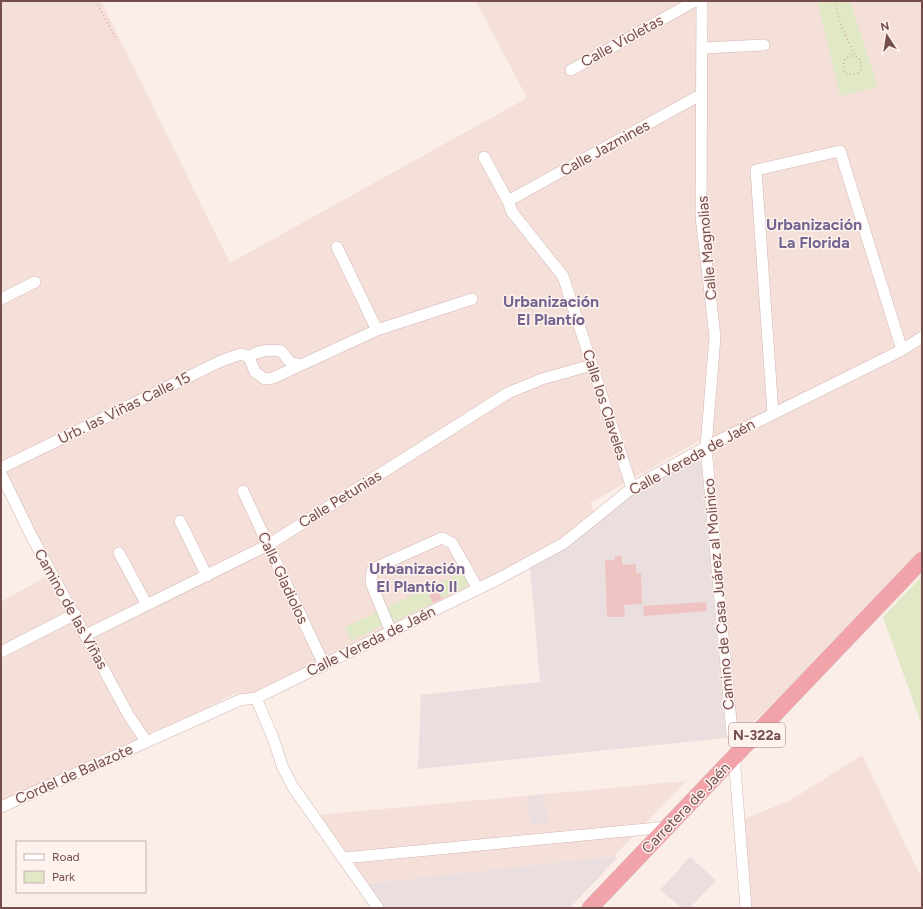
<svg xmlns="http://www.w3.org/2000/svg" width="923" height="909" font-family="Figtree,sans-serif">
<rect width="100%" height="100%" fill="#fbede8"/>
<path fill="#f5dfd9" d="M1,1H101L230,263L527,98L476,1H922V331L898,347L715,436L701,440L590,503L595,513L562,539L518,564L255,693L233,694L199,712L152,732L146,741L1,803V602L47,576L3,490L1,491Z
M922,344V549L778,700L741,733L737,730V723L713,452L724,444Z
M862,755L922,879V908H752L741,820L789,801Z
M686,781L614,856L365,884L317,815Z"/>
<path fill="#eadfde" d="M692,460L701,461L726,738L418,769L421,695L540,682L530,568L566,546L639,489Z
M544,794L548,822L531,825L526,797Z
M614,856L617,858L570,908H379L365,884Z
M690,857L716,880L690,908H682L660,890Z"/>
<path fill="#e0e8c6" d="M817,1H850L878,87L840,96Z
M463,572L468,581L467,586L441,598L438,591L430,595L433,603L395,621L390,619L385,608Z
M922,576V722L921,723L883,617Z
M378,612L382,623L380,627L351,641L345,627Z"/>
<path fill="#efc3c1" d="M614,556H622V565L636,564V573H641L642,604L624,605L625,617H607L605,560H615Z
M438,591L442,599L433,603L429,595Z
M706,602L707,611L644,616L643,606Z"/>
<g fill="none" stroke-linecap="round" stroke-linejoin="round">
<g stroke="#d2b6b3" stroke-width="12">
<path id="minor" d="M702,1L701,216L715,337L706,447L732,733L737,743L735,768L746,908
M703,48L764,45
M571,70L695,1
M484,157L508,201L512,212L563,276L632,488
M508,201L702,94
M337,247L377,330
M1,299L35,282
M249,357L255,372L265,379L273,378L301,365
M773,414L756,170L840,151L902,350
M1,468L221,361L241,354L249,357C259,350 269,349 281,351L291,363L301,365L377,330L472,299
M1,474L32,537L129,716L146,741
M243,491L324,665
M180,521L207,576
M119,553L147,605
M391,632L371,583L372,571L377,567L442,538L452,543L478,589
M86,635L268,545L508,393L542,379L592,365
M1,652L75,614
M256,698L273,738L283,768L293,787L378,908
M1,807L240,700L256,698L504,576L564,543L632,488L706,447L902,350L922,337
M344,858L668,827"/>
</g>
<g stroke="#d5caca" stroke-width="17">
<path id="highway" d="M590,908L922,560"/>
</g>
<path stroke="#d4a6a4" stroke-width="1.5" stroke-dasharray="1 3" stroke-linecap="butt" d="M96,1L116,40
M834,1L841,25L855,56L861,60V69L859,73L848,75L843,70L844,60L850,56H855"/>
<use href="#minor" stroke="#fff" stroke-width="11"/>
<use href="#highway" stroke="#f2a2a9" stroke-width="16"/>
</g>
<g text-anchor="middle" stroke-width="3" stroke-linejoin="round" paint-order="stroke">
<rect fill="#fef2ee" stroke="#9d7e7d" stroke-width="1" x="729" y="723" width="56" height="24" rx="3"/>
<g font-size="14" font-weight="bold" fill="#744d4d">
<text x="757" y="740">N-322a</text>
</g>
<g font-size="15" fill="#744d4d" stroke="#fef2ee">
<text transform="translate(622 41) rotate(-29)" y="5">Calle Violetas</text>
<text transform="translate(605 148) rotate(-29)" y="5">Calle Jazmines</text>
<text transform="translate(707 248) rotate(-95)" y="5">Calle Magnolias</text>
<text transform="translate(605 405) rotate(72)" y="5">Calle los Claveles</text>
<text transform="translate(124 408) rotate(-26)" y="5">Urb. las Viñas Calle 15</text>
<text transform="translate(692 457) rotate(-29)" y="5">Calle Vereda de Jaén</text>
<text transform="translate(340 499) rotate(-32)" y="5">Calle Petunias</text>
<text transform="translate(283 578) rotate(65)" y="5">Calle Gladiolos</text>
<text transform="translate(719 594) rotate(-95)" y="5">Camino de Casa Juárez al Molinico</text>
<text transform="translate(71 609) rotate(61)" y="5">Camino de las Viñas</text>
<text transform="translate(371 641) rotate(-26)" y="5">Calle Vereda de Jaén</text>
<text transform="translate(74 774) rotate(-24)" y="5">Cordel de Balazote</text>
<text transform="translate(686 808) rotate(-46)" y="5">Carretera de Jaén</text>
</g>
<g font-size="16" font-weight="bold" fill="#736590" stroke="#fef2ee">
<text x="814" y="230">Urbanización<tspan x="814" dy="18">La Florida</tspan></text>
<text x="551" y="307">Urbanización<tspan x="551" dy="18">El Plantío</tspan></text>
<text x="417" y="574">Urbanización<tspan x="417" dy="18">El Plantío II</tspan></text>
</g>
</g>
<rect width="923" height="909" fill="none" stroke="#744d4d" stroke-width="4"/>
<rect x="16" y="841" width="130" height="52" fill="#fef2ee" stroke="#c7b0ae"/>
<rect x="24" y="854" width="20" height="6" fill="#ffffff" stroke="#c7b0ae"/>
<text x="52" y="861" font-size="12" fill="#744d4d">Road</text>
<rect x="24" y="871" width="20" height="12" fill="#e0e8c6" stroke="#c7b0ae"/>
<text x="52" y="881" font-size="12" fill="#744d4d">Park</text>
<g transform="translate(887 36) rotate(348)" stroke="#fef2ee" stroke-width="3" paint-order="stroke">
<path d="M0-3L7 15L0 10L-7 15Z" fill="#744d4d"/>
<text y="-6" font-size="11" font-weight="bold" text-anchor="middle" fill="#744d4d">N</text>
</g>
</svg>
